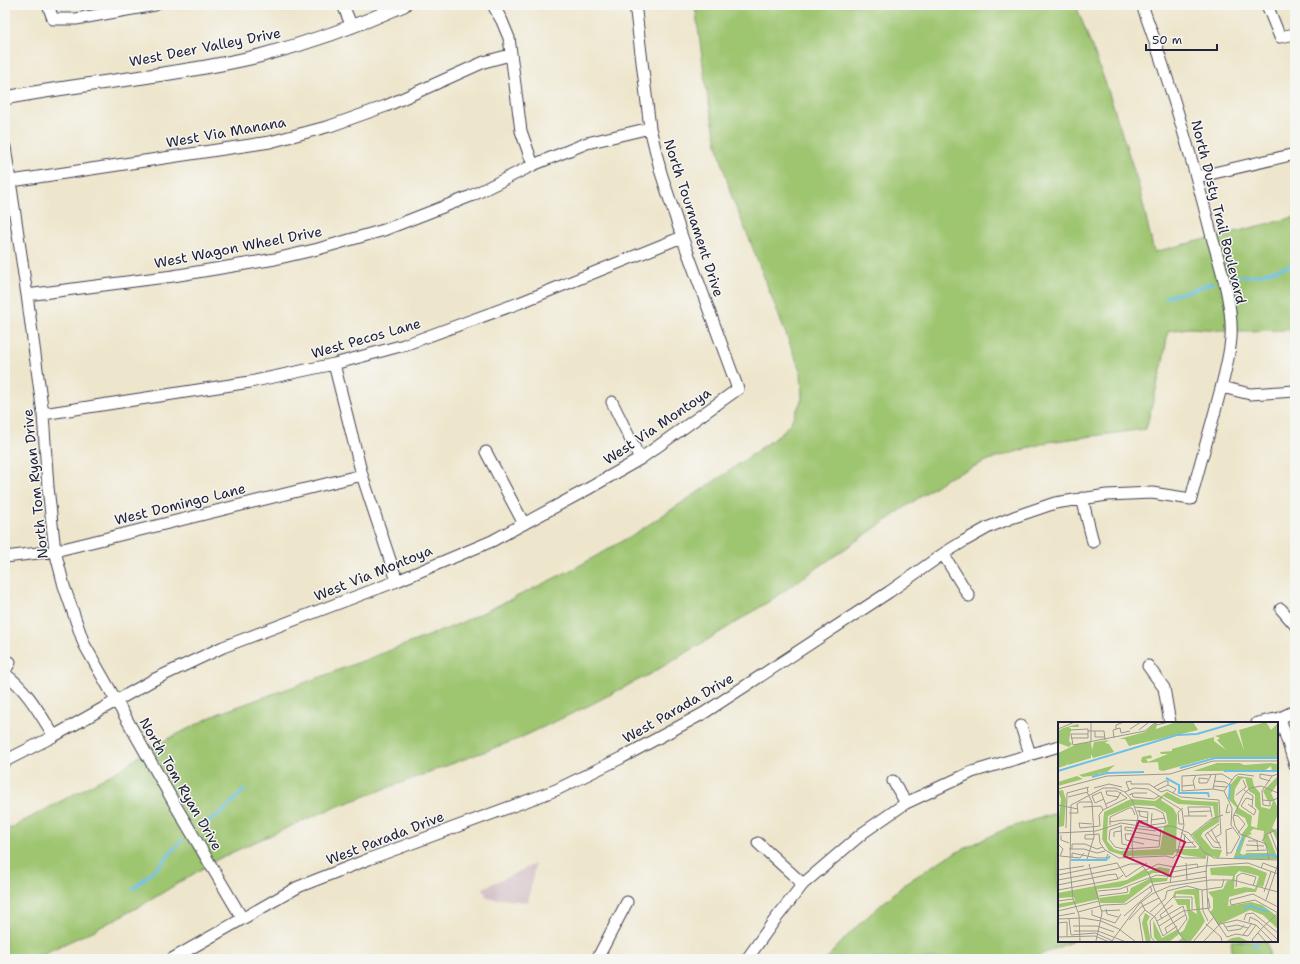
<svg xmlns="http://www.w3.org/2000/svg" width="1300" height="964" font-family="'Shantell Sans',sans-serif">
<rect width="100%" height="100%" fill="#f6f6f2"/>
<filter id="ink" filterUnits="userSpaceOnUse"><feTurbulence type="fractalNoise" baseFrequency=".025" numOctaves="2"/><feDisplacementMap in="SourceGraphic" scale="8" xChannelSelector="R" yChannelSelector="G"/><feConvolveMatrix kernelMatrix="1 2 1 2 8 2 1 2 1" color-interpolation-filters="sRGB"/></filter>
<filter id="wash" filterUnits="userSpaceOnUse"><feTurbulence type="fractalNoise" baseFrequency=".012" numOctaves="4" result="noise"/><feDisplacementMap in="SourceGraphic" scale="16" xChannelSelector="R" yChannelSelector="G"/><feGaussianBlur stdDeviation="0.9" result="paint"/><feColorMatrix in="noise" values="0 0 0 0 0 0 0 0 0 0 0 0 0 0 0 0 0 1.4 0 .05"/><feComposite in="paint" operator="in"/></filter>
<g filter="url(#wash)">
<rect width="100%" height="100%" fill="#eee6cc"/>
<path fill="#d2bdc5" d="M535,864L528,902L487,898L483,888Z"/>
<path fill="#9ec570" stroke="#607456" d="M695,5H1076L1107,87L1138,183L1154,252L1295,217V330L1239,331L1189,328L1168,331L1163,362L1146,429L1048,442L989,460L946,479L768,602L714,636L652,673L588,706L518,739L323,812L255,842L218,859L144,904L95,930L40,955L31,959H5V831L121,769L154,746L217,714L323,676L454,626L518,596L577,567L636,533L686,500L722,476L782,433L791,422L802,399L801,373L749,238L732,198L717,144L706,87Z
M1059,812V941H1073L1031,959H827L834,950L858,925L906,883L945,858L1005,829Z
M1231,941H1267L1270,959H1233Z"/>
<g fill="none" stroke-linecap="round" stroke-linejoin="round">
<path stroke="#6cc0e8" stroke-width="3" d="M1234,277L1258,275L1295,264
M1165,297L1189,291L1212,283
M204,825L226,809L244,790
M133,889L161,864L182,840
M1254,941L1256,947"/>
</g>
</g>
<g filter="url(#ink)">
<g fill="none" stroke-linecap="round" stroke-linejoin="round">
<g stroke="#413f51" stroke-width="13">
<path id="minor" d="M48,5L53,19H76L155,5
M343,5L352,27
M493,5L502,21L509,38L521,131L533,165
M1267,5L1280,37L1295,34
M5,147L27,295L43,414L48,487L55,551L64,586L84,644L177,808L242,918
M1197,177L1295,154
M5,182L270,142L330,126L386,106L484,62L510,55
M27,295L173,276L275,259L318,249L384,230L471,196L533,165L587,143L650,128
M334,364L362,475L397,581
M1222,387L1250,394L1295,391
M612,402L640,459
M43,414L250,382L334,364L404,345L519,303L682,237
M486,452L524,524
M1082,498L1093,542
M943,554L969,596
M5,557L55,551L362,475
M1281,609L1295,625
M1148,666L1164,688L1170,723
M5,671L10,662
M5,674C27,689 40,714 54,736
M1280,718L1295,765
M1257,723L1280,718L1295,711
M1021,726L1030,754
M5,761L54,736L153,680L223,647L397,581L492,541L586,490L640,459L738,389L682,237L661,173L650,128L636,12L634,5
M893,781L906,803
M758,843L803,884
M172,959L298,887L369,859L556,790L621,758L704,713L889,592L943,554L964,541L989,527L1014,517L1055,503L1107,495L1152,493L1191,499C1198,470 1207,441 1215,411C1221,387 1229,363 1231,338C1233,304 1221,269 1212,237C1192,158 1170,81 1142,5
M597,959L627,902
M747,959L774,921L803,884L864,832L906,803L972,772L1059,746"/>
</g>
<g stroke="#413f51" stroke-width="15">
<path id="tertiary" d="M5,98C89,82 175,76 259,56C309,43 357,26 404,5"/>
</g>
<use href="#minor" stroke="#fff" stroke-width="11"/>
<use href="#tertiary" stroke="#fff" stroke-width="13"/>
</g>
</g>
<g text-anchor="middle" stroke-width="3" stroke-linejoin="round" paint-order="stroke">
<g font-size="14" fill="#22223b" stroke="#f6f6f2">
<text transform="translate(205 47) rotate(-11)" y="5">West Deer Valley Drive</text>
<text transform="translate(226 132) rotate(-10)" y="5">West Via Manana</text>
<text transform="translate(1219 212) rotate(76)" y="5">North Dusty Trail Boulevard</text>
<text transform="translate(694 218) rotate(72)" y="5">North Tournament Drive</text>
<text transform="translate(238 247) rotate(-11)" y="5">West Wagon Wheel Drive</text>
<text transform="translate(366 338) rotate(-16)" y="5">West Pecos Lane</text>
<text transform="translate(657 426) rotate(-34)" y="5">West Via Montoya</text>
<text transform="translate(35 484) rotate(-96)" y="5">North Tom Ryan Drive</text>
<text transform="translate(180 504) rotate(-14)" y="5">West Domingo Lane</text>
<text transform="translate(373 573) rotate(-22)" y="5">West Via Montoya</text>
<text transform="translate(678 708) rotate(-30)" y="5">West Parada Drive</text>
<text transform="translate(181 784) rotate(60)" y="5">North Tom Ryan Drive</text>
<text transform="translate(385 838) rotate(-21)" y="5">West Parada Drive</text>
</g>
</g>
<g transform="translate(1058 722)">
<rect width="220" height="220" fill="#eee6cc"/>
<path d="M98,0H102L99,1L98,7L118,0H135L140,8L71,24L67,17H61L87,10ZM208,0L213,8L220,1V35L152,36L105,49L101,48L100,40L85,41L83,39L84,35L93,33L94,36L88,37L90,40L110,32H103L102,30L114,29V27L156,15V19L168,28L159,18L162,16L157,14L178,8L186,28L181,8ZM20,2L21,5H11L13,7L11,19L14,22L11,25L0,21V9L5,6ZM51,18L47,21L51,22L56,30L35,36L33,32V36L10,43L9,41V43L0,46V31L19,22L33,20L34,28L36,20ZM159,41H182L186,43L212,41L220,42V49H214L213,44L206,49H135ZM57,43L49,50L41,52L42,49L40,53L25,55L21,53ZM19,54L25,57L0,64V60ZM180,54L194,56L196,64L202,71L203,85L212,87L215,79H210L205,69L220,54V61L213,71L219,84L220,92L214,106L220,110V121L215,110L210,112L220,137H175L184,115L183,113L190,104L187,96L177,91L179,86L171,78L172,63ZM187,56L191,69L197,73V84L201,89L199,106L193,104L194,94L181,86L176,77L177,67L183,57ZM195,107L206,109L205,119L211,131H189L185,133L182,131L188,114L194,115L190,113L194,112L192,110ZM5,68L8,78L6,104L0,105L3,77L0,69ZM109,70L124,78L160,80L161,100L145,110L143,114L154,127L164,128L161,136L149,133L147,136L126,133L117,130L115,133L67,134L51,129L44,117L46,90L73,77L97,79ZM105,74L120,82L155,84L157,95L134,113L142,124L140,127H118L119,93L115,86L103,78ZM76,83L96,84L108,91L110,102L106,104L102,127L62,129L56,127L49,119L50,94ZM174,144H191L209,151L205,165L200,164L198,170H189L171,175L170,184L193,180L204,183L220,195V207L205,193L192,188L160,203L152,190L155,187V176L150,170L165,167L169,159L174,158L175,154L153,153L152,146ZM181,149L201,154L197,167L187,165L176,167L177,153ZM101,145L112,147L109,159L92,161L66,181H42L41,176L71,172L73,166L93,156H109L110,151H95L62,165L39,167L41,177L0,186V182L17,179L16,175L0,176V171L69,158L87,147L89,150ZM129,167H141L142,188L147,199L142,207L132,220H119L124,216L121,212L111,220H100L96,215L95,198L92,194L89,200L93,220H88L84,201L87,191L94,196L104,216L120,207L122,211L126,208L131,196L128,183H120L115,174L117,169ZM118,172L136,173L139,192L132,188V177H117ZM181,215L192,220H167L174,216Z" fill="#9ec570" fill-rule="evenodd"/>
<path fill="none" stroke="#6cc0e8" stroke-width="2" d="M122,46L157,36H220M0,49L119,13L139,12L180,0M166,49H220M34,55L49,51L86,50M108,56L121,63V71H150L151,75M171,77L172,62M179,129L185,115M177,135L215,133L220,135M13,138H48L52,134M186,187L193,184L210,190"/>
<path fill="none" stroke="#9c9892" stroke-width="1" d="M33,0V19M98,3L111,0M0,7L17,0M58,7V3L66,0M72,7L83,0M12,8L30,7V16H13M81,8L91,0M30,9H46L47,18M37,9V15H47M56,16L55,8L62,6L63,11L72,9M15,23L87,9L98,0M15,23L13,12H30M177,54L181,52L196,54M150,57L141,56V61H149L153,53M156,59L167,60L170,62M212,59L202,56V52L214,54L220,52M124,64L136,63M155,64L169,65M96,65L107,59H110V63M36,66L51,62L64,65M0,67L49,54L112,52L155,39H220M137,67L135,59L138,53M155,67L158,52M71,68L68,60L73,59V62H91L103,70L109,68L123,75L161,78M99,68L110,63L118,67L115,71M186,68L195,74L194,85M48,69L49,73L61,75M166,69L155,67L124,69V54L164,52L174,58M166,69L174,86M166,69L177,54M43,70L34,74L37,81L46,77M43,70L49,86M74,71L75,75L96,77L101,74M71,73L76,71H89M178,73L188,65L185,58M10,75L30,70L29,65M195,78L188,76L183,84L196,93M205,78L213,79L220,76M212,79V84L205,83L204,69L214,54M48,82L59,77L63,70M170,82L168,91L172,90M190,82L198,88L196,93M0,83L20,87M25,85L43,84L45,88M77,85L97,87L105,91L108,101L93,103M125,86L120,90L121,102H126M45,88L69,76L59,69H48M81,88L82,94L90,96M79,89L90,90L89,103L82,101L83,98M130,90L153,89M11,91H20L19,82L22,80H34M175,93L180,94L187,102L180,111M126,94H149M131,94L130,85H152L154,95M93,98L107,96M51,100L66,98L89,99M34,102L21,101L22,106L42,104L41,93L45,88M52,103V95L71,86H74L77,93M63,103L64,122L69,123L71,126M63,104L52,108L51,117L57,125L66,127L101,125L103,107M93,104L94,91M8,106L9,71L31,65M75,109L67,108V105L98,109M77,110L102,114M149,110L157,120L162,121M212,110L220,131M0,111L38,109L63,101L94,106L114,104L131,111L146,130L156,136L220,138M74,112H67L68,118L86,122M127,112L126,121L136,120M3,113V118L11,121M133,113L153,97L165,93M147,113L155,125L163,126L153,107M147,113L161,102M56,115V110L63,109M76,115L101,119M158,115L163,112L161,78M36,117H27V113L41,112L42,121L47,128L61,136L108,134L115,136L119,132L126,103L124,88L90,67L76,66L67,70M190,119H199L200,129M204,119L209,112L220,107M0,122L5,127L2,134M188,123L206,124M121,125H138L123,110M11,127H26L39,131L47,129M14,127V122H27L39,127L45,125M188,129L208,128M168,131H173L182,115L173,103L174,86M118,133L126,136H148M150,133L148,149L150,187L169,215M2,134L22,136L26,131M169,134L168,108L174,106M14,136V131L39,136H48L50,132M29,137L36,115L34,80L29,70M211,138L208,122L182,112L177,104L175,95L186,72L192,66L203,64L220,71M128,141L129,158M31,142L44,191L38,219M203,146L205,141L218,146M0,148L26,144M88,148L100,142L116,145L139,142L140,146M114,150L146,144L190,141L220,152M0,153L59,141L68,155L89,141M0,158L58,147L72,142H83L91,152L97,169L123,214L129,220M112,161L115,145M0,163L49,153L58,152L60,157M178,165L179,154L184,151L198,155L195,164M0,168L60,157L65,153M144,168L145,189L150,199M40,169L62,167L99,153L116,155L149,149M206,170L213,150M41,174L65,171L70,170L69,165M208,178L220,142M0,179L15,177M83,180L87,188L97,195L105,214L119,204M220,185L195,172L172,178L173,183L197,178L220,191M48,187L49,192L60,195M34,188V193L57,201L63,192M0,189L41,179M43,189L62,188M20,190L46,183L68,182L95,163L149,155M92,190L107,177L109,169L129,164L144,168L164,165L166,157M0,194L17,191M66,194L94,169L92,164M0,197L24,196L43,199L61,207L78,220M11,197L13,213L37,211L57,220M104,197L102,193L115,183M71,198L83,185L101,176M186,198L188,192L195,191L220,211M99,199L125,184L129,197L120,209M191,200L192,195L200,199L220,218M0,201L9,200V215M165,201L170,209L183,207L186,203M148,202L163,215L164,220M15,204H39L56,210M101,204L125,189L152,186L150,176M168,205L179,203L190,206M16,209H40L68,220M109,211L107,206L127,193M200,211L208,220M185,213L194,201M190,214L198,203M0,215L37,214L51,220M169,215L178,212L190,214M20,220H41M22,220L21,193L15,177L12,146L13,83L45,66H57L67,70L74,78L80,95L74,121L75,136M53,220L81,182L94,172L112,164L152,158H175L220,170M85,220L81,195L87,188M97,220L93,215L92,199L115,175H134V188M135,220L155,196M145,220L162,202L179,198L198,203L215,220M196,220L194,218L203,207L220,191"/>
<path fill="#c2185b" fill-opacity="0.15" stroke="#c2185b" stroke-width="2" d="M81,99L127,120L112,154L66,134Z"/>
<rect width="220" height="220" fill="none" stroke="#22223b" stroke-width="2"/>
</g>
<rect width="1300" height="964" fill="none" stroke="#f6f6f2" stroke-width="20"/>
<path d="M1146 44v6h71v-6" fill="none" stroke="#22223b" stroke-width="2"/>
<text x="1152" y="44" font-size="12" fill="#22223b" stroke="#f6f6f2" stroke-width="3" paint-order="stroke">50 m</text>
</svg>
